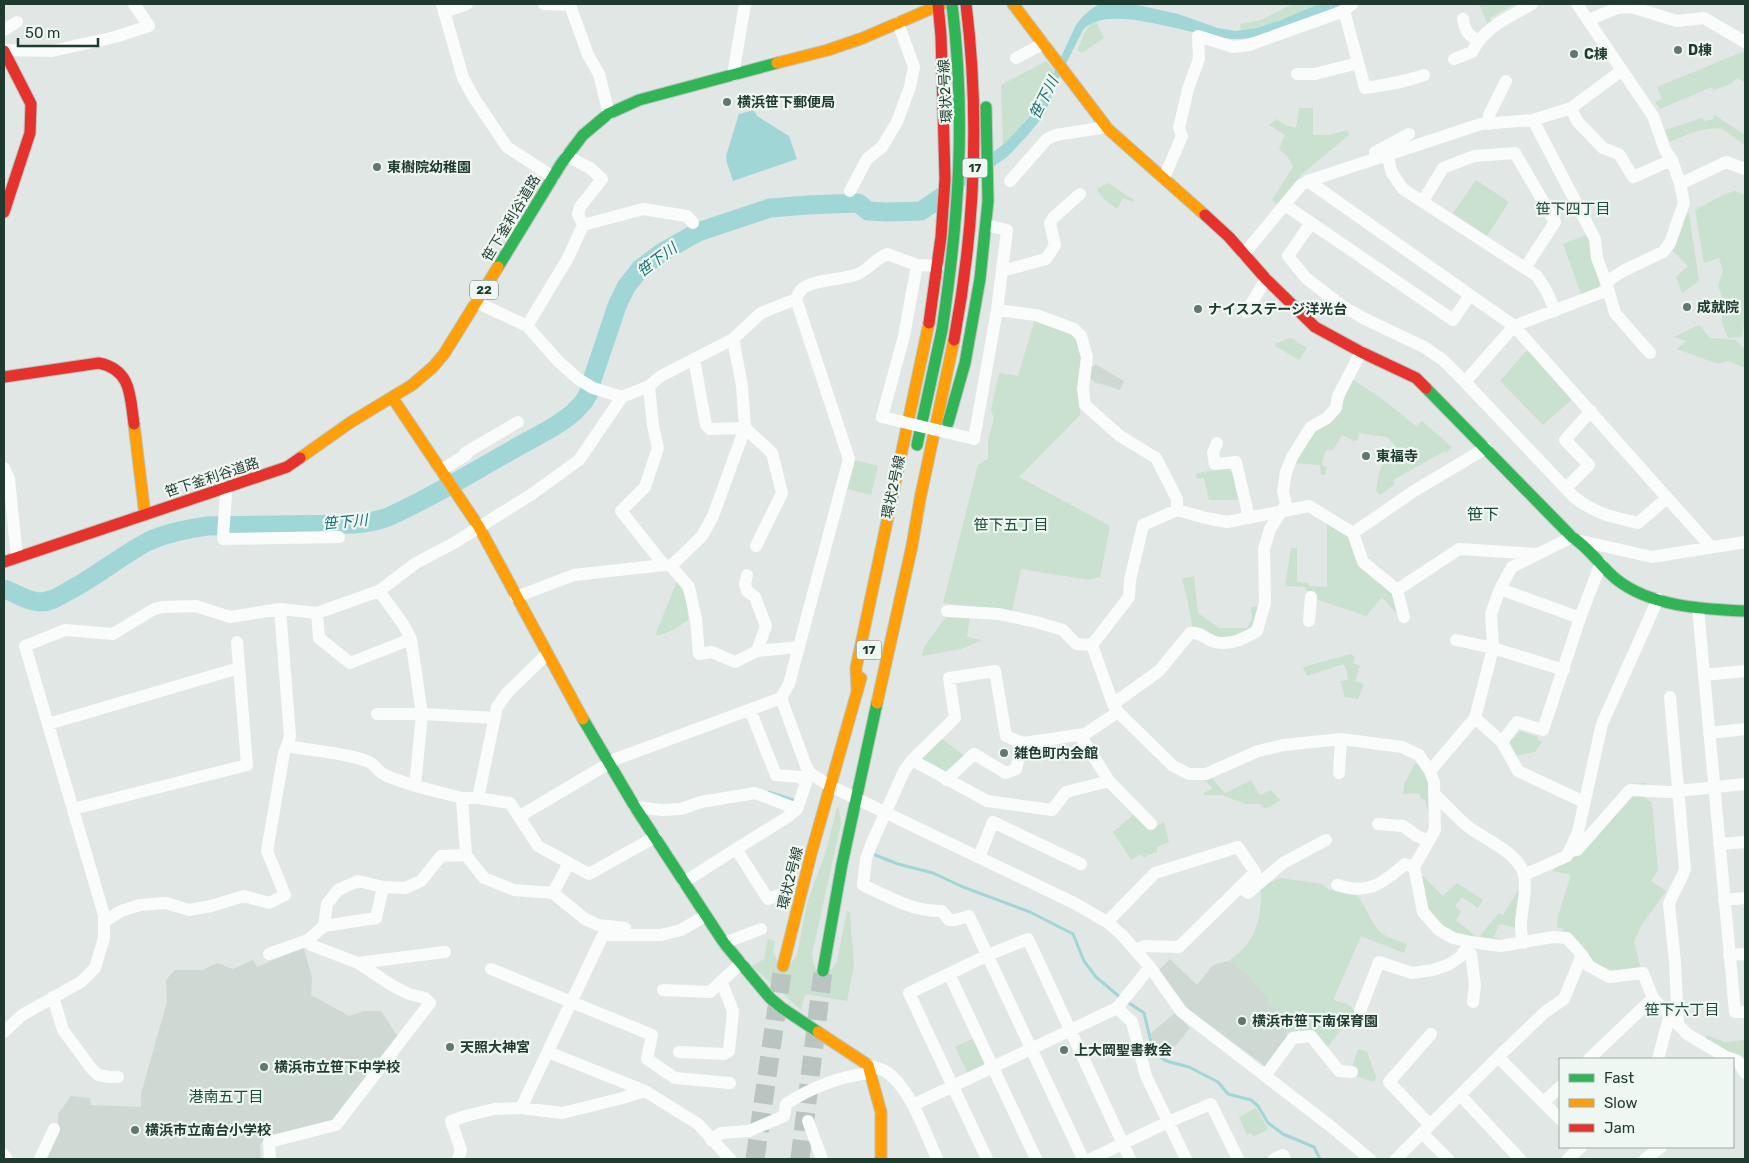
<svg xmlns="http://www.w3.org/2000/svg" width="1749" height="1163" font-family="Rubik,'Noto Sans JP',sans-serif">
<rect width="100%" height="100%" fill="#e1e7e4"/>
<path fill="#ced9d3" d="M1095,364L1124,381L1120,390L1098,383L1097,384L1089,377V367L1095,366Z
M302,948L304,949L312,977L311,995L349,1016L364,1011H381L400,1040L335,1122L270,1137L260,1144L261,1159H44L58,1134V1114L71,1096L90,1098L91,1105L141,1107V1094L167,1002L166,980L175,970H203L217,963L233,969L253,960L257,967Z
M1170,959L1197,985L1213,965L1229,961L1247,972L1274,1008L1288,1037L1265,1066L1188,1009L1159,970Z
M1175,1013L1190,1028L1165,1059L1153,1046L1151,1033Z"/>
<path fill="#c9e1ce" d="M1291,4H1319C1293,15 1268,27 1241,30L1240,24L1261,20L1291,5Z
M1479,4H1514L1490,18L1493,24L1488,25Z
M1096,21L1104,38L1082,53L1078,50C1082,39 1085,26 1096,21Z
M1745,51V82L1737,78L1731,84L1714,90L1712,87L1660,109L1655,102L1662,99L1657,87Z
M1046,61L1054,70L1040,102L1029,116L1003,145L1001,85Z
M1299,108H1313V135H1330L1347,130L1349,135L1302,174L1277,204L1272,200L1293,167L1288,157L1279,149L1285,135L1269,125L1276,119L1285,125L1296,128Z
M1713,114L1745,135V145C1737,141 1728,131 1721,129C1707,125 1683,136 1670,142L1665,130L1702,118L1704,121L1714,119Z
M1476,180L1509,202L1487,236L1453,213Z
M1108,183L1134,200L1133,202L1123,198L1117,209C1110,203 1100,198 1097,189Z
M1735,191L1745,195V317L1742,337L1728,338L1721,320L1726,307L1718,286L1723,271L1719,258L1704,263L1695,210L1725,194Z
M1689,213L1699,281L1682,293L1676,277L1688,266L1672,250L1684,215Z
M1589,234L1601,282L1598,291L1582,297L1563,244Z
M1035,319C1045,323 1059,325 1068,330C1090,344 1079,392 1080,415L1019,477L1110,526L1100,577L1089,580L1021,569L1012,611L943,603L978,465L988,459V440L994,418L991,410L999,373L1018,376Z
M1699,325L1710,338L1736,340L1745,349V368L1728,361L1718,364L1677,349L1686,341L1674,337Z
M1291,338L1307,348L1299,360L1275,346L1276,343Z
M1528,349L1572,399L1543,425L1500,381Z
M1352,379L1385,401L1417,427L1422,421L1452,447L1446,453L1445,451L1393,480L1395,484L1380,495L1376,490L1379,473L1382,465L1396,446L1387,437L1359,433L1358,440L1354,441L1342,435L1333,450H1326L1322,463L1324,467H1327L1325,475H1321L1320,465L1292,463L1307,437L1342,404Z
M855,460L878,466L871,495L847,489Z
M1229,468L1232,473L1239,500H1209L1204,478L1197,479L1196,473Z
M1327,521L1348,532L1393,590L1399,612L1396,613L1382,597L1366,616L1316,599L1304,587L1285,586L1291,548H1297V582L1309,583V586L1327,587Z
M1194,576L1198,613L1219,628H1247L1252,619L1251,607L1259,606L1254,629L1240,636L1217,640L1193,630L1188,602L1182,579Z
M677,581C686,594 688,605 688,620L673,630L658,636L656,633Z
M948,614L970,615L967,637L982,640L961,649L922,656L924,647Z
M1351,654L1355,657L1353,663L1360,666L1355,681L1364,684L1358,699L1345,697L1340,681L1348,680L1347,671L1343,664L1307,676L1303,667Z
M1520,731L1538,737L1537,739L1542,742L1535,752L1514,756L1507,744Z
M942,739L965,756L945,774L919,760Z
M1419,763L1429,775L1430,818L1425,800L1421,799L1420,794L1417,793L1403,794L1404,784L1415,764Z
M1211,777L1225,793L1251,780L1260,795L1271,790L1280,800L1270,807L1264,808L1260,804H1245L1222,795H1204V793L1213,788L1204,780Z
M1646,783L1645,798L1652,803L1658,870L1651,881L1666,891L1641,926L1634,942L1641,969L1611,971L1591,962L1561,935L1563,928H1557L1558,916L1571,875L1553,871L1556,866L1577,855L1581,843L1631,784Z
M837,808H839L841,824L812,954L814,965L818,972L832,969L837,961L847,911L850,912L854,965L847,1001L805,994L801,1010L752,966L764,959L768,939L772,940L775,942L773,952L777,960L790,964L797,956L807,903L825,854Z
M1134,814L1150,829L1164,822L1169,842L1157,847V852L1148,855L1144,858L1141,854L1131,860L1113,832Z
M1418,871L1443,896L1457,883L1483,900L1478,908L1462,897L1455,906L1461,912L1456,920L1478,938L1499,913L1503,915L1522,884L1518,928L1499,924L1494,937L1504,941C1477,938 1444,938 1428,912C1422,903 1420,882 1418,871Z
M1280,878L1322,884L1329,890C1365,886 1361,909 1379,931C1385,937 1399,941 1407,944L1404,953L1361,936L1333,1000C1344,1003 1353,1003 1356,1016L1340,1031L1327,1048L1304,1035L1300,1030L1285,1033L1274,1008L1247,972L1229,961C1234,956 1240,952 1244,948C1259,931 1263,908 1260,887Z
M1706,1035L1725,1042L1745,1040V1068L1706,1041Z
M974,1038L985,1062L984,1066L968,1074L955,1047Z
M1358,1049L1367,1052L1376,1077L1374,1082L1356,1076L1358,1069L1352,1067Z
M1256,1108L1268,1129L1253,1137L1251,1133L1247,1135L1239,1117Z"/>
<path fill="#a1d6d6" d="M1100,4H1133L1178,14L1218,28L1235,31L1256,28L1281,20L1319,4H1342C1316,17 1265,39 1237,39C1198,40 1109,0 1083,30L1058,79L1045,114L1027,136L1007,157L924,214L927,203L1005,143L1030,116L1040,102L1076,25C1083,15 1090,9 1100,4Z
M754,110L757,116L789,136L797,159L733,181L727,163L726,156L739,114Z"/>
<g fill="none" stroke-linecap="round" stroke-linejoin="round">
<path stroke="#a1d6d6" stroke-width="3" d="M769,792L796,801
M875,855L898,864L933,873L963,887L1030,912L1073,934L1084,961L1096,977L1121,998
M1126,1001L1144,1013L1152,1046L1159,1056L1166,1061L1189,1067L1218,1082L1228,1094L1251,1100L1258,1106L1268,1123L1283,1134L1314,1147L1320,1159"/>
<path stroke="#a1d6d6" stroke-width="19" d="M4,589C17,593 25,601 40,602C52,602 61,595 72,589C98,575 121,556 147,542C165,533 187,529 207,526L354,524C366,523 377,521 388,517C431,498 471,473 512,450C532,438 564,424 579,407C587,399 591,390 592,380L617,306L626,287L640,269L661,253L698,232L770,208L808,205L858,203L868,211L887,212L921,211L946,194"/>
<path stroke="#bac4c0" stroke-width="19" stroke-dasharray="19 9" stroke-linecap="butt" d="M755,1159L783,966
M800,1159L823,971"/>
<g stroke="#bac4bf" stroke-width="13">
<path id="fast" d="M498,267L561,164L583,135L608,114L639,100L777,63
M1426,388L1572,537C1590,548 1600,566 1616,579C1651,607 1703,609 1745,611
M948,423L965,363L980,279L988,201L986,107
M917,445L942,330
M583,719L635,807L724,943L770,998L782,1008L818,1032
M823,971L842,864L877,703"/>
</g>
<g stroke="#bac4bf" stroke-width="13">
<path id="slow" d="M1013,4L1108,129L1205,215
M777,63L828,50L863,38L942,4
M392,397L479,527L583,719
M134,424L145,515
M300,458L351,422L412,385L433,367L444,354L498,267
M857,689L856,668L929,323
M877,703L912,546L920,499L954,340
M783,966L811,854L861,678
M818,1032L868,1065L881,1112V1159"/>
</g>
<g stroke="#bac4bf" stroke-width="13">
<path id="jam" d="M4,51L31,104L30,133L4,212
M1205,215L1229,237L1266,279L1315,327L1361,352L1416,378L1426,388
M929,323L941,237L945,179L941,36L938,4
M954,340C975,228 980,117 966,4
M4,377L99,363C132,370 130,397 134,424
M4,562L287,467L300,458"/>
</g>
<path stroke="#fafbfb" stroke-width="12" d="M442,4L463,78L474,98L507,147L553,177
M544,4L570,5L588,55L599,74L609,114
M1577,4L1653,116L1665,150L1672,160L1680,184L1684,203L1670,243L1663,252L1623,271L1606,282L1615,313L1650,353
M1344,11L1365,88C1385,85 1405,82 1424,75
M444,12L467,4
M1463,19C1465,30 1467,35 1478,40
M1589,20L1617,8L1631,7L1677,21L1704,18L1745,42
M4,30L17,22
M4,50L52,51L115,37L149,26L134,4
M1016,58L1043,44
M1454,59L1472,52C1485,26 1508,18 1532,4
M1297,74H1315L1358,63
M733,75L745,4
M1571,108L1577,121L1603,148L1619,154L1633,177L1672,160
M1533,120L1595,239L1597,258L1606,282
M1489,124V115L1506,81
M1387,155L1392,173L1403,189L1537,276L1547,292L1555,311
M567,156L590,168L602,179L580,207L578,214L583,225
M1376,156L1375,152L1409,134
M1164,178L1182,136L1179,128L1188,89L1199,59L1198,36L1233,47L1249,45L1344,11L1352,4
M1010,181L1047,139L1056,135L1106,127
M1308,181L1514,326L1711,547
M1680,184L1726,162L1745,169
M850,191L867,159L882,147L897,122L910,87L914,67L898,23
M1423,201L1443,168L1474,156L1515,153L1555,222L1525,268
M1285,205L1453,320L1470,295
M1311,223L1288,256L1306,278L1342,306L1365,319L1424,347L1443,360L1465,382L1574,497C1595,514 1613,517 1638,523L1667,498
M1244,254L1301,185L1308,181L1481,124L1533,120L1571,108L1621,71
M1002,271L1046,259L1055,245L1050,223L1053,218L1080,194
M476,302L527,326L558,361L578,379L593,388L622,397L649,386L661,376L733,339L761,313L796,299
M997,310L1036,315L1074,329L1081,336L1087,357L1083,389L1085,405L1120,436L1156,458L1177,499V510
M1246,312L1266,279
M527,326L568,258L583,225L643,209L687,216L693,223
M694,359L706,425L710,429L745,428L772,453L782,493L756,546
M1465,382L1514,326L1608,290
M649,386L653,426L658,448L645,487L621,511L664,565
M882,417L904,336L917,265
M974,439L997,310L1007,230L986,225
M1217,443L1213,453L1215,464L1236,462L1249,518
M4,468L9,479L17,557
M441,470L466,455L465,453L518,422
M1566,488L1589,465L1565,440L1591,411
M1353,533L1414,491L1486,448
M223,536L226,494L224,488
M223,539L339,537
M1581,541L1652,557L1745,542
M671,566L702,536L713,516L745,428L742,386L733,339
M747,575L745,584L747,591L755,597L766,626L757,651
M1500,589L1580,618
M1397,590L1459,549L1537,554
M379,591L403,624L411,639L422,714L415,786
M516,597L574,575L664,565L671,566L689,587L696,619L699,654L712,652L735,662L757,651L799,647
M1698,608L1735,1012H1745
M280,609L290,736L287,746C313,751 342,752 367,761C374,763 378,772 385,775C409,786 436,791 462,798
M947,611L999,614L1036,622L1063,630L1076,644L1092,645L1129,597L1130,580L1143,525L1177,510L1206,518L1227,522L1309,506L1353,533L1363,562L1397,590L1404,617
M317,613L319,638L350,663L411,639
M1309,621L1311,597
M1456,640L1493,648L1564,670
M1092,645L1113,704L1118,712L1173,766L1189,774H1206L1258,751L1284,745L1341,739L1402,747L1419,755L1430,771
M1704,675L1745,671
M1670,697L1685,869C1681,881 1673,892 1669,904L1675,962L1678,1024
M781,698L789,684L849,459L796,299C797,296 800,291 802,289C813,279 844,280 858,274C869,269 875,259 887,254L917,265L938,266
M1113,704L1159,671L1190,633C1200,631 1206,640 1215,642C1230,646 1245,638 1257,631L1265,603L1264,549L1270,529L1286,504L1283,491L1286,472L1292,457L1311,427L1327,418L1336,408L1338,396L1361,352
M750,710L776,775L800,777L806,783L797,809L786,818L736,849L768,899L782,894
M377,714H422L495,718
M1475,718L1502,742L1518,771L1584,802
M48,724L239,668
M1709,733L1745,729
M1080,735L1109,781L1151,824
M1502,742L1517,722L1543,730L1580,618L1601,563
M912,760L987,801L1052,810L1066,792L1109,781
M1339,773L1341,739
M946,780L974,754L1006,773L1016,769L1023,743
M1434,794C1446,805 1457,818 1470,828C1486,840 1520,854 1524,875C1529,898 1515,922 1524,943
M478,798L510,803L538,846L589,874L655,837
M635,807L662,810L681,809L701,802L755,793L797,809
M73,809L247,765L237,642
M520,816L616,759L781,698L806,766L810,773L830,786L1074,903L1107,922L1122,935L1150,967L1181,1011L1329,1125L1370,1159
M1378,824L1403,826L1417,836L1429,841
M1719,844L1745,842
M1569,851L1577,850L1630,790L1669,792L1745,784
M466,855L462,798H478L497,707L507,693L547,654
M979,857L993,822L1081,864
M1414,867L1423,912L1439,930L1453,938L1471,942
M1524,875L1567,856L1578,832L1602,724L1658,599
M684,882L736,849
M1337,885C1368,895 1382,884 1405,864L1414,867L1435,830L1434,782L1430,771L1475,718L1493,648L1491,614L1500,589L1512,567L1572,537
M553,893L585,919L598,925L625,928
M1724,900L1745,898
M104,922L121,911L140,905L166,903L189,910L211,906L244,896L269,903L285,895L267,851L284,753L287,746
M1107,922L1155,873L1238,847L1255,872L1240,887
M324,926L376,918L383,887
M724,943L761,929
M1136,950L1144,946L1179,947L1240,887L1248,893L1283,863L1326,840
M1466,950L1471,954L1475,985L1473,1002
M269,954L308,940L324,926L327,904L338,890L358,881L383,887L405,888L421,881L441,856L466,855L484,878L514,890L553,893L569,863
M1729,955L1745,954
M358,963L445,952
M491,969L652,1035L647,1059L675,1078L730,1083
M949,974L1036,1159
M663,990L710,992L741,963
M53,997L63,1030L91,1068L98,1075L109,1077H118
M1117,1008L1132,1022L1146,1076L1186,1159
M1360,1011L1379,962L1412,973L1433,970L1448,965L1460,957L1471,942L1501,946L1553,937L1567,938L1582,955L1589,966L1609,977L1643,973L1653,998
M4,1032L22,1015L81,982L95,968L104,938V915L25,646L65,630L113,634L154,609L162,607L196,606L230,617L280,609L317,613L379,591L416,563L454,543L532,494L579,460L622,397
M548,1052L645,1091L698,1124L730,1159
M679,1052L724,1054L729,1051L733,1011L721,981
M1498,1057L1545,1012L1564,999L1582,955
M1726,1057L1738,1061L1745,1073
M1589,1059L1653,998L1687,1034L1726,1057L1725,1059
M1658,1059L1670,1014
M868,1065C872,1067 878,1068 883,1070C908,1082 926,1134 937,1159
M1265,1076L1293,1038L1311,1036L1339,1071L1352,1072
M1460,1095L1520,1159
M1544,1102L1560,1087
M913,1105L1117,1008L1150,967
M521,1108L603,935H661L681,930L705,916
M808,1121L822,1159
M1430,1125L1389,1082L1431,1034
M1422,1133L1448,1159
M711,1140L721,1133L749,1131L784,1116L786,1104C810,1088 841,1076 870,1073
M4,1155L7,1159
M40,1159L54,1129
M270,1159L269,1142L336,1125L430,1003L425,998L409,994L393,986L358,963L311,945L308,940
M458,1159L461,1150L451,1121L469,1115L494,1109L521,1108L562,1113L619,1099L645,1091
M987,1159L909,993L988,955L1028,939L1130,1159
M1083,1159L969,916L955,920H949L942,911C914,912 888,897 863,885L866,859L871,845L904,771L912,760L955,718L949,678L995,671L1006,736L1023,743L1085,734L1118,712
M1091,1159L1168,1122L1211,1104L1238,1159
M1274,1159L1283,1155L1285,1159
M1396,1159L1498,1057L1560,1119
M1568,1159L1581,1147
M1645,1159L1661,1147"/>
<use href="#fast" stroke="#30b455" stroke-width="11"/>
<use href="#slow" stroke="#ff9f0a" stroke-width="11"/>
<use href="#jam" stroke="#e5322d" stroke-width="11"/>
<g stroke="#bbc4c0" stroke-width="13" stroke-linecap="butt">
<path id="fast-bridge" d="M942,330C959,217 966,118 952,4"/>
</g>
<path stroke="#fafbfb" stroke-width="12" d="M882,417L974,439"/>
<use href="#fast-bridge" stroke="#30b455" stroke-width="11"/>
</g>
<g fill="#63776e" stroke="#eef7f1" stroke-width="2">
<circle cx="1678" cy="50" r="5"/>
<circle cx="1574" cy="54" r="5"/>
<circle cx="727" cy="102" r="5"/>
<circle cx="377" cy="167" r="5"/>
<circle cx="1687" cy="307" r="5"/>
<circle cx="1198" cy="309" r="5"/>
<circle cx="1366" cy="456" r="5"/>
<circle cx="1004" cy="753" r="5"/>
<circle cx="1242" cy="1021" r="5"/>
<circle cx="450" cy="1047" r="5"/>
<circle cx="1064" cy="1050" r="5"/>
<circle cx="264" cy="1067" r="5"/>
<circle cx="135" cy="1130" r="5"/>
</g>
<g text-anchor="middle" stroke-width="4.5" stroke-linejoin="round" paint-order="stroke">
<g fill="#eef7f1" stroke="#5d7369" stroke-width="1">
<rect x="962.5" y="158.5" width="25" height="19" rx="4"/>
<rect x="470" y="280.5" width="28" height="19" rx="4"/>
<rect x="856.5" y="640.5" width="25" height="19" rx="4"/>
</g>
<g font-size="12" font-weight="bold" fill="#1f3a2f">
<text x="975" y="172">17</text>
<text x="484" y="294">22</text>
<text x="869" y="654">17</text>
</g>
<g font-size="14" font-weight="bold" fill="#1f3a2f" stroke="#eef7f1" text-anchor="start">
<text x="1688" y="55">D棟</text>
<text x="1584" y="59">C棟</text>
<text x="737" y="107">横浜笹下郵便局</text>
<text x="387" y="172">東樹院幼稚園</text>
<text x="1697" y="312">成就院</text>
<text x="1208" y="314">ナイスステージ洋光台</text>
<text x="1376" y="461">東福寺</text>
<text x="1014" y="758">雑色町内会館</text>
<text x="1252" y="1026">横浜市笹下南保育園</text>
<text x="460" y="1052">天照大神宮</text>
<text x="1074" y="1055">上大岡聖書教会</text>
<text x="274" y="1072">横浜市立笹下中学校</text>
<text x="145" y="1135">横浜市立南台小学校</text>
</g>
<g font-size="14" fill="#1f3a2f" stroke="#eef7f1">
<text transform="translate(945 91) rotate(-93)" y="5">環状2号線</text>
<text transform="translate(511 218) rotate(-59)" y="5">笹下釜利谷道路</text>
<text transform="translate(212 477) rotate(-18)" y="5">笹下釜利谷道路</text>
<text transform="translate(893 487) rotate(-78)" y="5">環状2号線</text>
<text transform="translate(790 878) rotate(-76)" y="5">環状2号線</text>
</g>
<g font-size="15" font-style="italic" fill="#1a7275" stroke="#eef7f1">
<text transform="translate(1044 98) rotate(-63)" y="5">笹下川</text>
<text transform="translate(657 260) rotate(-37)" y="5">笹下川</text>
<text transform="translate(345 522) rotate(-5)" y="5">笹下川</text>
</g>
<g font-size="15" fill="#1c4b3a" stroke="#eef7f1">
<text x="1573" y="214">笹下四丁目</text>
<text x="1011" y="530">笹下五丁目</text>
<text x="1682" y="1015">笹下六丁目</text>
<text x="226" y="1102">港南五丁目</text>
</g>
<g font-size="16" fill="#1c4b3a" stroke="#eef7f1">
<text x="1483" y="520">笹下</text>
</g>
</g>
<rect width="1749" height="1163" fill="none" stroke="#1f3a2f" stroke-width="10"/>
<rect x="1559" y="1058" width="175" height="90" fill="#eef7f1" stroke="#9baba3"/>
<rect x="1569" y="1074" width="25" height="8" fill="#30b455" stroke="#9baba3"/>
<text x="1604" y="1083" font-size="15" fill="#1f3a2f">Fast</text>
<rect x="1569" y="1099" width="25" height="8" fill="#ff9f0a" stroke="#9baba3"/>
<text x="1604" y="1108" font-size="15" fill="#1f3a2f">Slow</text>
<rect x="1569" y="1124" width="25" height="8" fill="#e5322d" stroke="#9baba3"/>
<text x="1604" y="1133" font-size="15" fill="#1f3a2f">Jam</text>
<path d="M18 38v8h80v-8" fill="none" stroke="#1f3a2f" stroke-width="2.5"/>
<text x="25" y="38" font-size="15" fill="#1f3a2f" stroke="#eef7f1" stroke-width="4" paint-order="stroke">50 m</text>
</svg>
